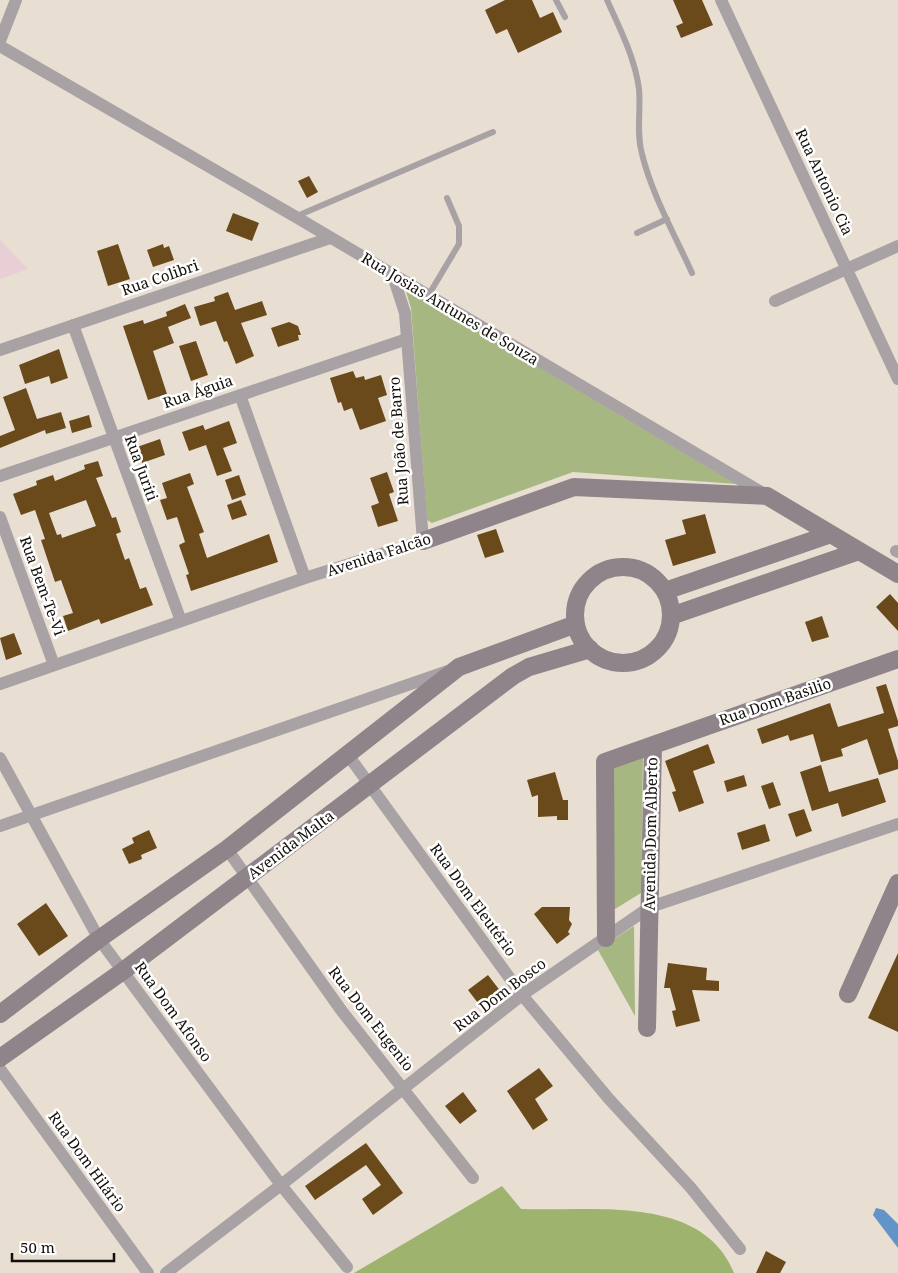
<svg xmlns="http://www.w3.org/2000/svg" width="898" height="1273" font-family="'Noto Serif',serif">
<rect width="100%" height="100%" fill="#e8ded1"/>
<path fill="#e8ced5" d="M0,240L28,269L0,279Z"/>
<path fill="#a6b782" d="M405,288L736,484L573,472L432,523L427,520L411,308Z
M643,756L641,893L610,912V767Z
M634,926L635,1016L598,950Z"/>
<path fill="#9db36e" d="M502,1186L521,1209C591,1212 702,1193 734,1273H354Z"/>
<path fill="#6394c8" d="M876,1208L884,1210L898,1224V1248L873,1215Z"/>
<path fill="#6a4a1b" fill-rule="evenodd" d="M505,0H532L540,18L553,12L562,32L518,53L507,29L496,34L485,10Z
M673,0H702L713,25L681,38L676,26L683,23Z
M309,176L318,192L307,198L298,181Z
M233,213L259,223L252,241L226,231Z
M118,244L130,279L108,286L97,251Z
M163,244L164,248L169,246L174,260L153,267L147,250Z
M228,292L235,310L262,301L267,315L241,323L254,356L236,364L227,341L224,342L216,321L200,326L194,307L215,301L214,297Z
M185,304L191,318L168,327L174,343L153,351L167,394L148,400L123,326L143,320L144,324L167,316L166,312Z
M289,322L298,326L301,335H298L299,340L278,347L271,328Z
M196,341L208,375L191,381L179,346Z
M59,349L68,378L51,384L49,376L25,384L19,365Z
M353,371L356,378L364,376L365,380L381,375L387,395L378,398L386,421L360,430L352,408L344,411L341,402L338,403L330,378Z
M26,388L37,419L61,412L66,428L46,434L45,430L0,448V436L15,430L3,397Z
M89,415L92,427L72,433L69,421Z
M229,421L237,443L223,448L232,471L217,476L206,445L189,451L182,432L203,425L205,430Z
M160,439L165,455L142,463L137,447Z
M98,461L103,476L96,478L112,518L116,517L121,532L116,534L125,560L129,558L140,589L146,587L153,605L101,624L99,619L68,631L63,616L73,613L61,580L55,582L41,540L45,539L35,510L21,515L13,494L37,485L36,481L53,475L55,481L85,469L84,465ZM86,500L96,526L62,538L61,534L57,535L49,513Z
M387,472L394,492L389,494L398,521L378,527L371,506L379,503L370,478Z
M190,473L194,484L187,487L204,532L199,534L207,558L269,534L278,562L191,591L186,575L189,574L179,545L185,542L177,517L167,520L160,500L167,498L162,483Z
M239,475L246,495L232,500L225,480Z
M241,500L247,515L232,520L227,505Z
M705,514L716,553L673,566L665,540L686,534L682,520Z
M496,529L504,552L485,558L477,535Z
M890,594L898,603V631L876,607Z
M822,616L829,637L812,642L805,622Z
M14,633L22,654L6,660L0,638Z
M886,684L898,721V726L888,729L898,761V769L879,775L867,739L841,749L843,756L821,762L813,734L790,741L788,735L762,744L757,729L830,703L838,727L884,713L876,687Z
M708,744L715,763L693,771L704,803L679,812L672,792L676,791L665,761Z
M821,765L829,792L878,778L886,802L842,817L838,803L812,811L800,772Z
M555,772L563,800H568V820H557V816L538,817V795L532,797L527,780Z
M744,775L747,786L727,792L724,781Z
M773,782L781,805L769,809L761,786Z
M804,809L812,831L796,837L788,814Z
M765,824L770,841L742,850L737,833Z
M149,830L157,848L141,855L142,859L129,864L122,849L134,843L132,838Z
M46,903L68,936L39,956L17,924Z
M542,907H570L569,920L572,924L568,932L570,934L557,944L534,914Z
M898,953V1032L868,1018Z
M668,963L707,968L706,980L719,981V991L692,990L700,1021L676,1027L672,1011L676,1010L670,988H664Z
M488,975L501,992L481,1007L468,990Z
M539,1068L553,1086L535,1099L548,1120L533,1130L507,1091Z
M463,1092L477,1111L460,1124L445,1106Z
M366,1143L403,1193L373,1215L362,1199L381,1185L366,1165L315,1200L305,1186Z
M766,1251L786,1262L780,1273H756Z"/>
<g fill="none" stroke-linecap="round" stroke-linejoin="round">
<path stroke="#a9a2a5" stroke-width="6" d="M556,0L565,17
M607,0C620,29 635,58 639,89C641,111 636,133 642,154C652,195 675,235 692,273
M297,216L493,132
M637,233L667,219
M428,296L459,244V226L447,198"/>
<path stroke="#a9a2a5" stroke-width="12" d="M721,0L898,379
M0,41L16,0
M0,46L296,217L766,495
M775,301L898,246
M73,325L181,621
M0,350L330,238
M240,395L305,578
M0,476L407,339
M0,517L54,665
M896,551L898,552
M0,684L305,578L423,541L405,313L393,276
M348,755L522,995L609,1099L691,1188L740,1249
M0,758L99,939L281,1185L347,1267
M0,826L448,671
M227,849L341,1010L473,1178
M0,1069L148,1273
M166,1273L281,1185L522,995L650,907L898,824"/>
<path stroke="#8e8489" stroke-width="18" d="M423,541L574,487L767,496L898,574
M575 615a48 48 0 1 1 96 0a48 48 0 1 1-96 0Z
M665,591L831,534
M671,616L859,551
M606,938L605,762L898,659
M848,994L898,883
M0,1014L99,939L227,849L459,667L576,624
M647,1028L653,745
M0,1058L123,971L513,676L529,667L590,649"/>
</g>
<g text-anchor="middle" stroke-width="5" stroke-linejoin="round" paint-order="stroke">
<g font-size="15" fill="#130f0b" stroke="#fff">
<text transform="translate(824 182) rotate(65)" y="5">Rua Antonio Cia</text>
<text transform="translate(160 278) rotate(-19)" y="5">Rua Colibri</text>
<text transform="translate(450 309) rotate(31)" y="5">Rua Josias Antunes de Souza</text>
<text transform="translate(198 392) rotate(-19)" y="5">Rua Águia</text>
<text transform="translate(399 441) rotate(-94)" y="5">Rua João de Barro</text>
<text transform="translate(141 468) rotate(70)" y="5">Rua Juriti</text>
<text transform="translate(379 555) rotate(-18)" y="5">Avenida Falcão</text>
<text transform="translate(42 586) rotate(70)" y="5">Rua Bem-Te-Vi</text>
<text transform="translate(775 702) rotate(-19)" y="5">Rua Dom Basilio</text>
<text transform="translate(651 834) rotate(-89)" y="5">Avenida Dom Alberto</text>
<text transform="translate(291 845) rotate(-37)" y="5">Avenida Malta</text>
<text transform="translate(473 900) rotate(54)" y="5">Rua Dom Eleutério</text>
<text transform="translate(500 995) rotate(-37)" y="5">Rua Dom Bosco</text>
<text transform="translate(173 1012) rotate(54)" y="5">Rua Dom Afonso</text>
<text transform="translate(371 1019) rotate(52)" y="5">Rua Dom Eugenio</text>
<text transform="translate(87 1162) rotate(54)" y="5">Rua Dom Hilário</text>
</g>
</g>
<path d="M12 1253v8h102v-8" fill="none" stroke="#130f0b" stroke-width="2.5"/>
<text x="20" y="1253" font-size="15" fill="#130f0b" stroke="#ffffff" stroke-width="4" paint-order="stroke">50 m</text>
</svg>
